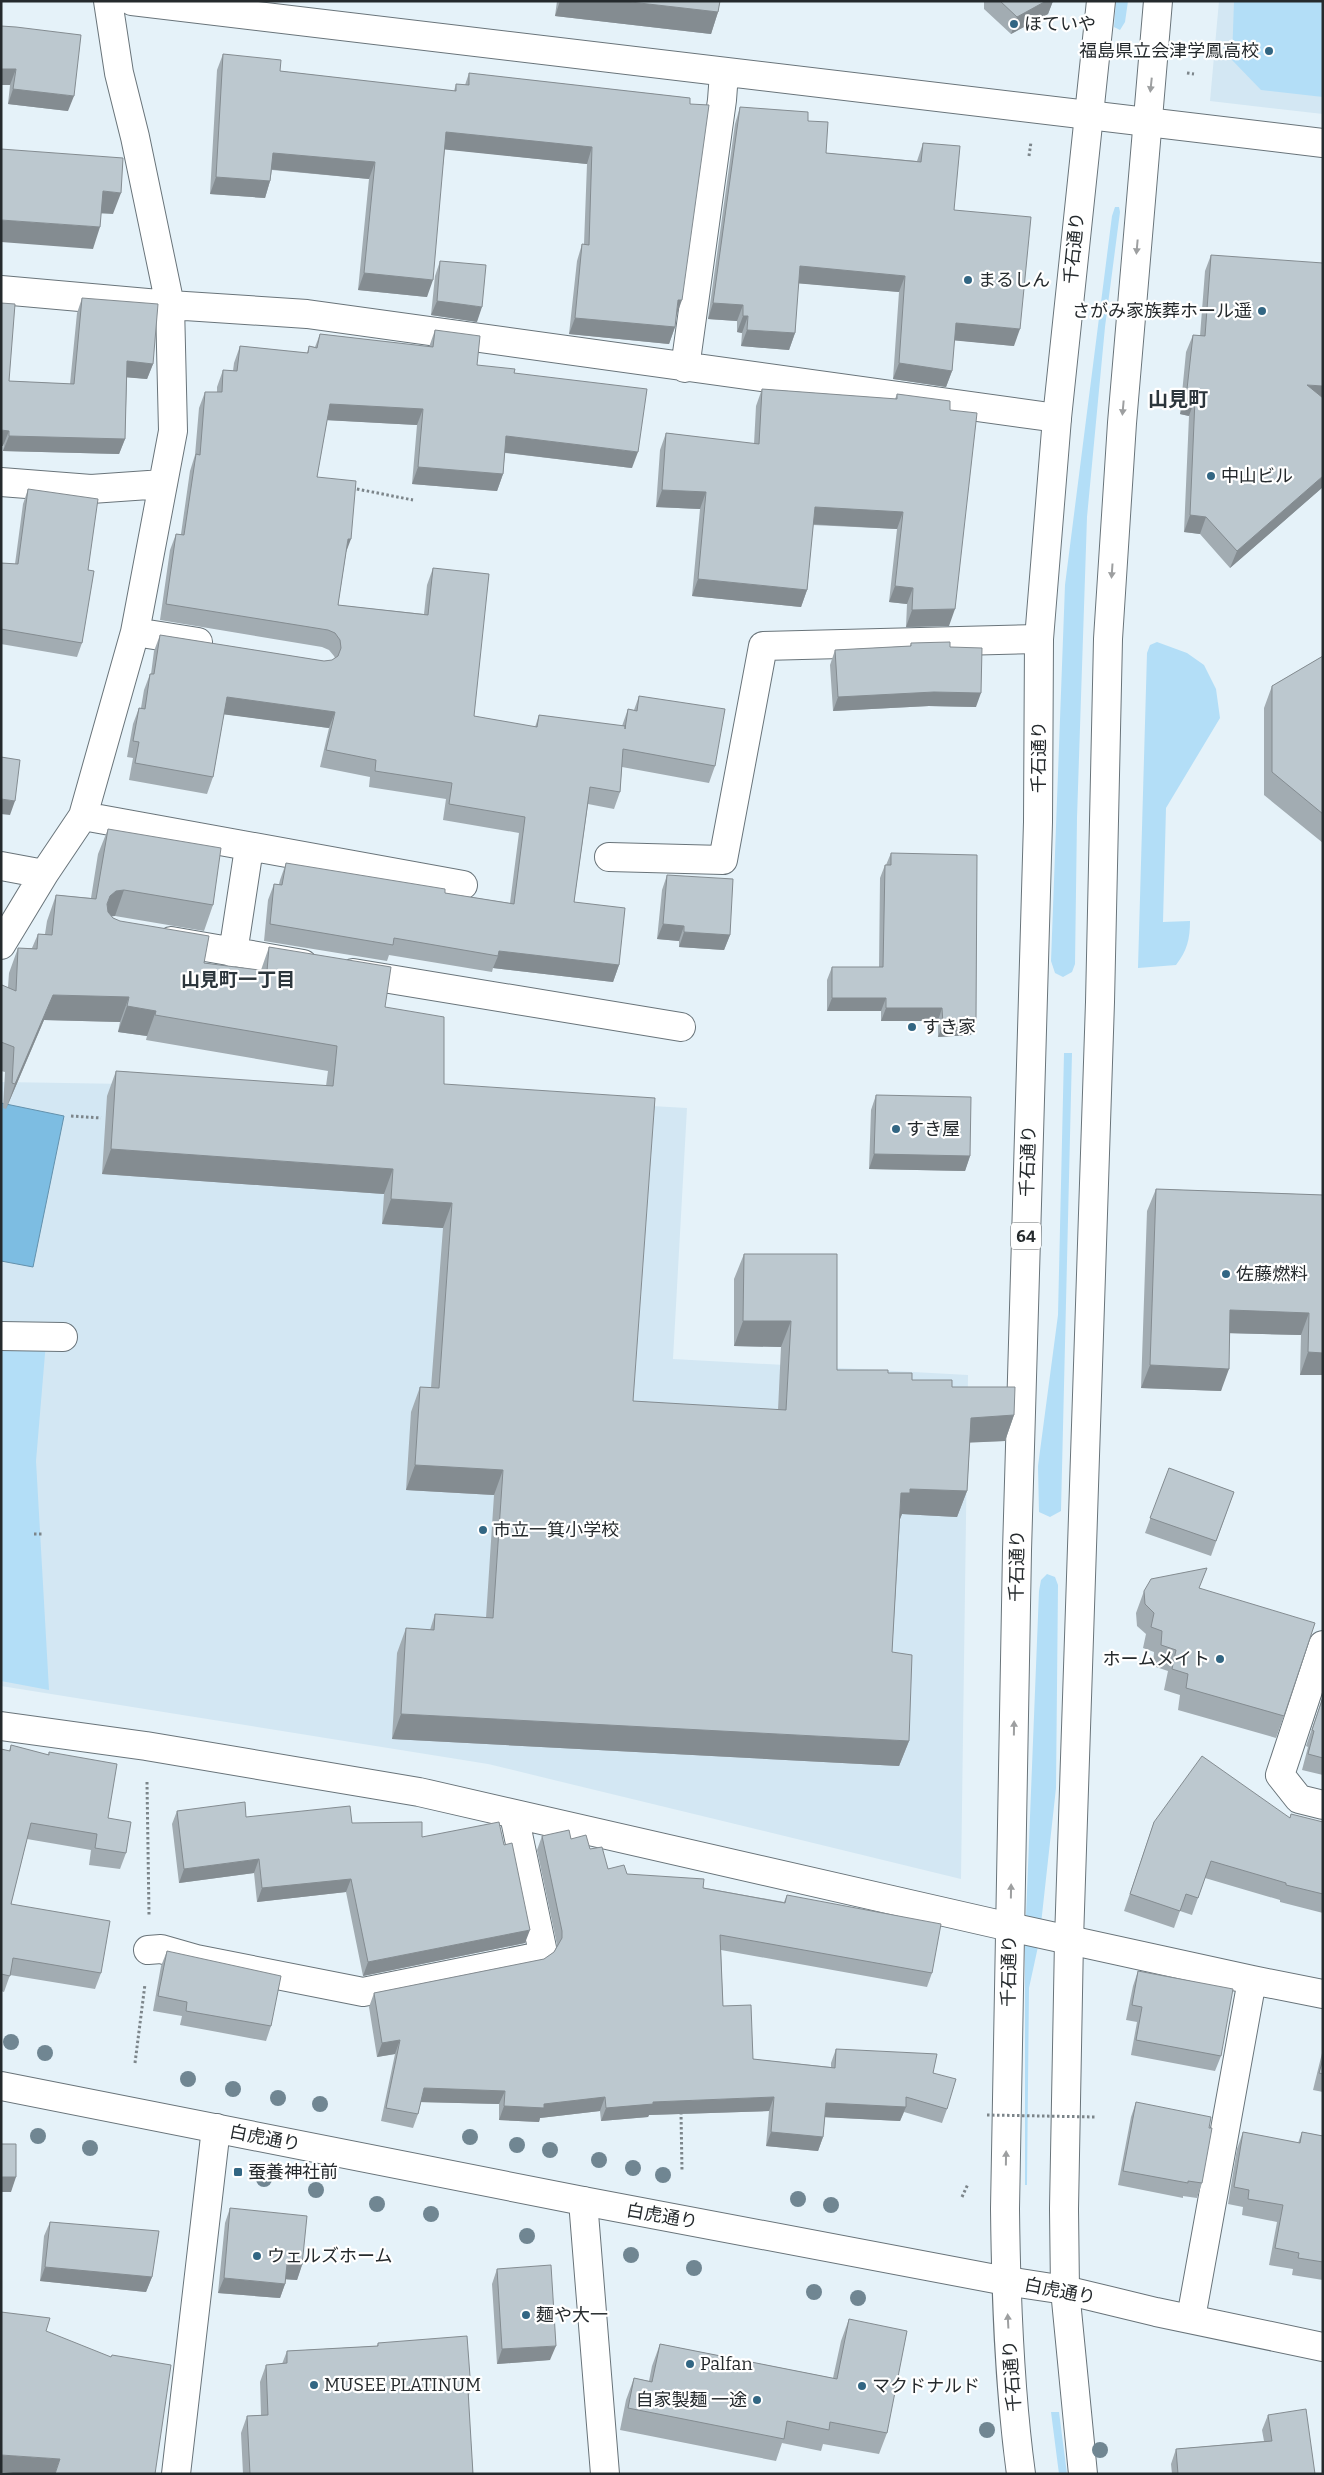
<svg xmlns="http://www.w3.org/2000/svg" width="1324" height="2475" font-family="Bitter,'Noto Sans JP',serif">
<rect width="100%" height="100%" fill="#e5f2f9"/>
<path fill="#d3e7f3" d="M1219,1H1323V114L1210,101Z
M1,1082L313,1087L687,1108L673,1359L968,1375L961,1879L488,1764L1,1686Z"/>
<path fill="#b3def7" d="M1116,1H1128L1125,22L1120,30L1114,27Z
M1234,1H1323V97L1261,90L1232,60Z
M1115,207H1119L1120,212L1105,327L1087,517L1077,818L1075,964L1072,972L1063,977L1055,973L1051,961L1065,585L1112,216Z
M1157,642L1187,653L1204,665L1216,689L1220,718L1166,808L1163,922L1190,921C1190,939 1187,951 1176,965L1138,968L1147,653L1150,645Z
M1064,1053H1072L1061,1511L1050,1517L1039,1512L1038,1466L1058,1315Z
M1,1342H46L36,1461L49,1690L1,1681Z
M1047,1574L1055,1577L1058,1585L1056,1788L1039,1942L1029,1988L1027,2185H1025V1942L1039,1591L1041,1580Z
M1051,2412H1059L1067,2474H1059Z"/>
<path fill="#7dbde2" stroke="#6391ac" d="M1,1103L64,1116L33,1267L1,1261Z"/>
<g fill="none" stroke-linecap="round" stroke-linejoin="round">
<g stroke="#69747a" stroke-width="30">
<path id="street" d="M132,1L1323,143
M1,290L170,305L307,314L1057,418
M685,368L722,100L724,73
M1,482L91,489L163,484
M135,632L198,642
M83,816L135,632L173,431L170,305L135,137L119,73L108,1
M609,857L723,860L763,646L1039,639
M1,866L44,874
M171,941L303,964
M1,945L44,874L83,816L463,885
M233,953L249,848
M353,973L681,1027
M1,1336L63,1337
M1323,1645L1280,1775L1299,1799L1323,1805
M1,1726L146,1746L419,1792L1010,1927L1252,1980L1323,1994
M148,1950L161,1949L196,1959L363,1992L536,1957L542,1948L514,1815
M583,2201L605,2474
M1191,2318L1252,1980
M176,2474L216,2128"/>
</g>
<g stroke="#69747a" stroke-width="30">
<path id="secondary" d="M1,2086L583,2201L1006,2281L1065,2290L1156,2312L1323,2347"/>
</g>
<g stroke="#69747a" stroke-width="30">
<path id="primary" d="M1021,2474C1009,2386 1006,2297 1005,2209L1017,1551L1038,822L1039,639L1057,418L1101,1
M1083,2474L1065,2290L1064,2209L1069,1940L1100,1002L1108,639L1122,423L1158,1"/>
</g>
<path stroke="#7c858a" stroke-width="3" stroke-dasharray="2.5 2.5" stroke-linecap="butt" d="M1187,73L1194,74
M1029,156L1031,142
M352,488L413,500
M71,1116L101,1118
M34,1534H42
M147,1782L149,1915
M135,2063L145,1984
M681,2112L682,2171
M962,2197L968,2184"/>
<use href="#street" stroke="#fff" stroke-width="28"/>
<use href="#secondary" stroke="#fff" stroke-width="28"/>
<use href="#primary" stroke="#fff" stroke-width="28"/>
<path stroke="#7c858a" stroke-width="3" stroke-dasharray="2.5 2.5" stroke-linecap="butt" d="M987,2115L1096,2117"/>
</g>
<g fill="#708692">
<circle cx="11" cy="2042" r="8"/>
<circle cx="45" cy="2053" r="8"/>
<circle cx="188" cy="2079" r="8"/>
<circle cx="233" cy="2089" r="8"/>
<circle cx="278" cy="2098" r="8"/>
<circle cx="320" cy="2104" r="8"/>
<circle cx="38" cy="2136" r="8"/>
<circle cx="470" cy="2137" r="8"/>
<circle cx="517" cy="2145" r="8"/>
<circle cx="90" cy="2148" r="8"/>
<circle cx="550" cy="2150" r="8"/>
<circle cx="599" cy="2160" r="8"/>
<circle cx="633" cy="2168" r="8"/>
<circle cx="663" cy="2175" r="8"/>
<circle cx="264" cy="2179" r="8"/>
<circle cx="316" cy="2190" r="8"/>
<circle cx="798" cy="2199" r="8"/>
<circle cx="377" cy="2204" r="8"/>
<circle cx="831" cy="2205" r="8"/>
<circle cx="431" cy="2214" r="8"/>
<circle cx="527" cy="2236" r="8"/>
<circle cx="631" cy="2255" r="8"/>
<circle cx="694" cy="2268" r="8"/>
<circle cx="814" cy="2292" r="8"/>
<circle cx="858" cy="2298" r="8"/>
<circle cx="987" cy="2430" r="8"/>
<circle cx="1100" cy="2450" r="8"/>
</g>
<path fill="#a2acb2" d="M557,1H720L718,12L711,34L555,16Z
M984,1H1053L1048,14L1011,34L984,9Z
M1,26L68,111L8,104L10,85H1Z
M223,54L280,71L454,91L456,84L465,85L469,73L690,98L676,317L675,327L669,344L569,334L577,261L582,244H584L587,164L445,149L427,297L358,290L369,179L272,170L270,181L265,198L210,194L217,70Z
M740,107L808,121L826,153L917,161L923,143L1014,346L954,340L952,371L946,387L893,379L899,292L798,283L795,333L789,350L741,346L742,333L737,332V321L708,319L735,124Z
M1211,255L1323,487L1230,568L1200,534L1184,532L1189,416L1180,414L1186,352L1193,335L1200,336L1205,271Z
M440,261L477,322L431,315L435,276Z
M82,298L153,364L147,379L127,377L125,439L119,454L3,451L9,381L70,384L77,313Z
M435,330L477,365L514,373L632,468L505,453L503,474L497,491L412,484L417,425L327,420L317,477L346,553L338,605L424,614L427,585L433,568L474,716L535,727L539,715L622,726L628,709L634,710L639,696L715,766L709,783L622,767L620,792L614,809L588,804L574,902L619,965L613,982L493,968L492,972L389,955L387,961L264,941L268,900L274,884H279L280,880L286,863L445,893L510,903L519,833L443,820L446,799L369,787L370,777L320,767L329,728L224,714L213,777L207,794L129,780L133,758L127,757L133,724L139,708H141L144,690L150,674H151L154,651L160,635L324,661L332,660L335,658L334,656L329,650L322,647L160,620L170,550L176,534H181L190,471L195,455L199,408L205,392H217V387L223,370L233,371L234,363L240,346L307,353L309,346L315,347L320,334L429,347Z
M762,389L895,399L897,394L950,410L949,626L906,627L907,604L889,602L897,529L813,525L807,590L801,607L692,596L700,509L656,507L660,450L666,433L754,444L756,406Z
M28,489L88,570L82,643L77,657L1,644V563L15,564L23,504Z
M911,643L950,647L976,707L929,706L833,711L830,665L835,650L910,646Z
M1323,656V843L1264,795V708L1272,686Z
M108,829L213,905L204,931L115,916H111L113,918L204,963L261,970L269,947L385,1007L444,1084L633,1401L778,1410L781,1347L734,1346V1279L744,1254L837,1370L888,1373L912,1380L952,1387L1014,1415L1005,1441L970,1442L967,1491L957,1517L902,1514L900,1519L892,1652L909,1741L899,1766L392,1739L397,1653L406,1628L430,1630L435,1614L486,1618L494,1495L406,1490L411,1412L420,1387L431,1388L443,1228L382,1224L384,1194L102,1174L107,1096L116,1071L326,1086L328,1071L146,1040L147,1036L118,1032L120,1022L44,1020L6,1109L3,1108L5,1072L1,1071V987H8L9,973L18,948H32L38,934H45L47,921L56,895L91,898L98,854Z
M891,853L971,1035L938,1037V1021H881V1011H827V980L832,967H879L880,878L885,865H886Z
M667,875L730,935L724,950L679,947V941L657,939L662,890Z
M876,1095L970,1156L965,1171L869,1169L871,1110Z
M1156,1189L1323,1195V1375H1300L1301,1335L1230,1333L1221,1391L1141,1388L1147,1211Z
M1169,1468L1234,1492L1211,1556L1145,1533Z
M1199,1588L1284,1716L1276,1738L1178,1710L1180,1695L1164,1690L1168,1671L1153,1666L1154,1652L1143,1648L1146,1634L1137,1626L1136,1613L1144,1591Z
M1323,1696V1775L1302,1770L1308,1747L1306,1746Z
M11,1745L48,1755L49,1752L108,1818L126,1853L120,1869L89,1865L91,1850L27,1839L11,1904L101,1973L95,1989L10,1975L4,1992L1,1991V1749L9,1751Z
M177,1811L246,1817L352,1823L422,1837L504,1845L525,1943L363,1976L346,1892L257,1902L254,1873L179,1883L172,1824Z
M1290,1818L1323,1822V1913L1280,1902V1900L1205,1878L1192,1915L1180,1911L1174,1928L1124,1911L1154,1822Z
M542,1836L571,1839L590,1849L608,1869L627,1874L784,1902L787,1895L932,1973L927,1987L721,1950L723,2006L753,2059L831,2067V2063L836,2049L933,2073L947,2109L942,2123L904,2112L900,2121L825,2117L823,2137L818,2151L766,2146L769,2111L649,2115L648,2117L601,2121L600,2111L540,2118L539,2122L499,2120V2104L421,2102L418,2114L413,2128L381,2121L395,2054L377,2057L369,2007L374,1993L544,1959L554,1952L557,1945L537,1850Z
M167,1951L271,2026L266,2041L180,2025L182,2016L153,2011L161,1966Z
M1138,1971L1221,2056L1215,2071L1131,2055L1137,2022L1126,2020L1133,1986Z
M1323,2049V2092L1313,2090Z
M1136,2102L1202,2183L1197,2198L1183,2196V2198L1118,2185L1131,2117Z
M1243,2132L1298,2143L1302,2132L1323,2136V2280L1292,2275L1293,2269L1269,2265L1277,2222L1242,2215L1243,2207L1228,2204L1237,2149Z
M230,2208L302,2265L297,2280L286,2279L285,2284L280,2298L218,2293L225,2223Z
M50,2222L152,2277L146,2292L40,2281L44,2236Z
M497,2269L550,2360L497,2364L492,2284Z
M849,2319L887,2433L879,2454L823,2444L821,2451L782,2443L776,2461L620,2430L626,2400L634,2378L649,2381L652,2366L660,2344L833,2378L841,2341Z
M378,2343L471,2390L468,2397L473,2474H243L241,2433L247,2416L261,2415L260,2382L266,2365L282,2364L287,2351L377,2346Z
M1268,2415L1315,2474H1172L1171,2464L1176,2449L1264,2441L1262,2430Z"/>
<path fill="#848c91" d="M560,1H622L718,12L711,34L555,16Z
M1046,1H1053L1048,14L1011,34L1017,17Z
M1,69H16L10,85H1Z
M13,89L74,96L68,111L8,104Z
M446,132L592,147L587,164L440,149Z
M273,153L375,162L369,179L267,169Z
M216,177L270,181L265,198L210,194Z
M103,191L121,193L113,214L95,213Z
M1,220L100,227L93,249L1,242Z
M800,266L905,276L899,292L794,283Z
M364,273L433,280L427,297L358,290Z
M678,300H682L676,317Z
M437,301L482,307L477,322L431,315Z
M713,303L743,305L737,321L708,319Z
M743,316H748L742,333L737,332Z
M575,318L675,327L669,344L569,334Z
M956,323L1020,329L1014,346L950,340Z
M747,330L795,333L789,350L741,346Z
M127,361L153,364L147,379L122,377Z
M899,363L952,371L946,387L893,379Z
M1307,385L1323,386V403Z
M1186,398L1195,399L1189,416L1180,414Z
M330,404L423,409L417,425L324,420Z
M1,430L9,431L3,446H1Z
M9,436L125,439L119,454L3,451Z
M506,436L638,452L632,468L500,452Z
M418,467L503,474L497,491L412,484Z
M1323,476V487L1230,568L1237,551Z
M662,490L706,492L700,509L656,507Z
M815,507L903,512L897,529L809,524Z
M1190,515L1206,517L1200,534L1184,532Z
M348,539H351L345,555Z
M698,579L807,590L801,607L692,596Z
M895,586L913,588L907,604L889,602Z
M955,609L949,626L906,627L912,610Z
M934,692L981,693L976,707L929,706L833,711L838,697Z
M227,697L335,712L329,728L221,714Z
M1,799L15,801L10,815L1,814Z
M124,890L115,916L107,917L98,929L110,896L116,891Z
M663,924L684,926L679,941L657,939Z
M684,932L730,935L724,950L679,947Z
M499,951L619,965L613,982L493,968L498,956Z
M53,995L129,997L120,1022L44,1020L6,1109L15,1084Z
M832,998H886L881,1011H827Z
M127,1006L156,1011L147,1036L118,1032Z
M886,1008H942L938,1021H881Z
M976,1021L971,1035L938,1037L943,1024Z
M111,1149L393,1169L384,1194L102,1174Z
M874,1154L970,1156L965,1171L869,1169Z
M391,1199L452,1203L443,1228L382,1224Z
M1230,1310L1309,1313L1301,1335L1222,1333Z
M743,1321H791L781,1347L734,1346Z
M1308,1352L1323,1353V1375H1300Z
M1150,1365L1229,1369L1221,1391L1141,1388Z
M1014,1415L1005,1441L962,1443L971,1418Z
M415,1465L503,1470L494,1495L406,1490Z
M910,1489L967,1491L957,1517L902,1514L900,1519L892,1518L901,1493Z
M401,1714L909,1741L899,1766L392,1739Z
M259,1859L254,1873L179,1883L184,1869Z
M351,1879L346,1892L257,1902L262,1888Z
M530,1930L525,1943L363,1976L368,1962Z
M400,2040L395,2054L377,2057L382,2043Z
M424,2088L505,2091L499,2104L418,2102Z
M605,2097L600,2111L540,2118L539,2122L499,2120L504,2106L544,2104Z
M774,2097L769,2111L649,2115L648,2117L601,2121L606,2108L653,2102Z
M826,2103L906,2107L900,2121L821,2117Z
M771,2132L823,2137L818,2151L766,2146Z
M1,2177H16L11,2192H1Z
M287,2264L302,2265L297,2280L281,2279Z
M45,2267L152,2277L146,2292L40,2281Z
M224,2278L285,2284L280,2298L218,2293Z
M556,2346L550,2360L497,2364L502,2349Z
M1,2455L60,2459L55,2474H25L1,2472Z"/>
<path fill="#bcc8cf" stroke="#848c91" d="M622,1H720L718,12Z
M1000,1H1046L1017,17Z
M1,26L16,27L81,35L74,96L13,89L16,69H1Z
M223,54L281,60L280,71L456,91V84L469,85V73L690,98V104L709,105L682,300H678L675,327L575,318L582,244L589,245L592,147L446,132L433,280L364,273L375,162L273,153L270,181L216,177Z
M740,107L808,112V121L828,122L826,153L921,162L923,143L960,146L954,210L1031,217L1020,329L956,323L952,371L899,363L905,276L800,266L795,333L747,330L748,316H743V305L713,303Z
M1,149L123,158L121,193L103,191L100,227L1,220Z
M1211,255L1323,263V386L1307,385L1323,398V476L1237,551L1206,517L1190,515L1195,399L1186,398L1193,335L1205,336Z
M440,261L486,265L482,307L437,301Z
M82,298L158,304L153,364L127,361L125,439L9,436V431L1,430V303L15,304L9,381L74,384Z
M435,330L480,336L477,365L515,369L514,373L647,389L638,452L506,436L503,474L418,467L423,409L330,404L317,477L356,481L351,539H348L338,605L428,615L433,568L489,574L474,716L537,727L539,715L625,726V729L628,709L637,711L639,696L725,709L715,766L623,749L620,792L590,787L574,902L625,908L619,965L499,951L498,956L394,938L393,945L270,924L274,884L282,885L286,863L445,889V893L514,904L525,817L449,804L452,783L375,771L376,760L326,750L335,712L227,697L213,777L135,763L139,742L133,741L139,708L145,709L150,674H154L160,635L324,661L332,660L338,656L341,648L340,640L335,633L328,630L166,604L176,534L184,535L196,454L200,455L205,392H222L223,370L237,371L240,346L308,353L309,346L317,348L320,334L433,347Z
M762,389L897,399V394L950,401V410L977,413L955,609L912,610L913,588L895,586L903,512L815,507L807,590L698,579L706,492L662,490L666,433L759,444Z
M28,489L98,499L88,570L94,571L82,643L1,629V563L18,564Z
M950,642V647L982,648L981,693L934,692L838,697L835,650L911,646V643Z
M1323,656V814L1272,772V686Z
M1,757L20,760L15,801L1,799Z
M108,829L221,848L213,905L124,890L116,891L110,896L107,904L108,912L113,918L120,921L209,936L204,963L267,971L269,947L391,967L385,1007L444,1017V1084L655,1098L633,1401L786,1410L791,1321H743L744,1254H837V1370H888V1373H912V1380H952V1387H1015L1014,1415L971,1418L967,1491L910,1489V1493H901L892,1652L912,1655L909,1741L401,1714L406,1628L434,1630L435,1614L493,1618L503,1470L415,1465L420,1387L439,1388L452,1203L391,1199L393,1169L111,1149L116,1071L333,1086L337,1046L155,1015L156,1011L127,1006L129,997L53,995L15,1084L12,1083L14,1047L1,1042V987L2,985L16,991L18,948L37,949L38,934L52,935L56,895L96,899Z
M891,853L977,855L976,1021L943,1024L942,1008H886V998H832V967H883L885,865H891Z
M667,875L733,879L730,935L684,932V926L663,924Z
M876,1095L971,1097L970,1156L874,1154Z
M1156,1189L1323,1195V1353L1308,1352L1309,1313L1230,1310L1229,1369L1150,1365Z
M1169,1468L1234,1492L1216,1541L1150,1518Z
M1207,1568L1199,1588L1315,1623L1284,1716L1186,1688L1188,1674L1172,1669L1176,1650L1161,1645L1162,1631L1151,1627L1154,1613L1145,1604L1144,1591L1151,1579Z
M1323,1697V1758L1308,1754L1314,1731L1312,1730Z
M11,1745L49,1755V1752L117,1764L108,1818L131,1822L126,1853L95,1848L97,1834L31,1823L11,1904L110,1921L101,1973L13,1958L10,1976L1,1974V1749L10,1751Z
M1202,1756L1290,1818L1291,1814L1323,1822V1894L1286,1885V1883L1211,1861L1198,1898L1186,1894L1180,1911L1130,1894L1154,1822Z
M245,1802L246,1817L350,1806L352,1823L422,1822V1837L499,1822L504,1845L512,1843L530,1930L368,1962L351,1879L262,1888L259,1859L184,1869L177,1811Z
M569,1830L571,1839L586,1835L590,1849L602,1847L608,1869L624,1865L627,1874L704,1879L703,1888L785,1903L787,1895L941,1924L932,1973L720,1935L723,2006L751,2005L753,2059L835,2068L836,2049L937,2054L933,2073L956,2079L947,2109L906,2097V2107L826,2103L823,2137L771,2132L774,2097L653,2102V2104L606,2108L605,2097L544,2104V2108L504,2106L505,2091L424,2088L418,2114L386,2108L400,2040L382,2043L374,1993L544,1959L554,1952L562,1938V1931L542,1836Z
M167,1951L281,1976L271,2026L186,2011L187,2002L158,1996Z
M1138,1971L1233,1989L1221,2056L1136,2040L1142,2007L1132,2005Z
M1323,2059V2074L1319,2073Z
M1136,2102L1211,2117L1209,2128H1212L1202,2183L1188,2181V2183L1123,2171Z
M1243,2132L1300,2143L1302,2132L1323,2136V2262L1298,2258L1299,2253L1275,2248L1283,2205L1248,2199L1249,2190L1234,2187Z
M1,2144H16V2177H1Z
M230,2208L307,2216L302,2265L287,2264L285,2284L224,2278Z
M50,2222L159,2231L152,2277L45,2267Z
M551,2265L556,2346L502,2349L497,2269Z
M1,2312L50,2318L46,2331L111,2357L112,2355L171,2365L155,2474H55L60,2459L1,2455Z
M849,2319L907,2331L887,2433L830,2422L829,2430L787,2421L784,2439L628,2408L634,2378L652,2382L660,2344L837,2379Z
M467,2336L471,2390H468L473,2474H250L247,2416L268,2415L266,2365L287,2363V2351L378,2346V2343Z
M1306,2409L1315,2474H1178L1176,2449L1272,2441L1268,2415Z"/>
<defs><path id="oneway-solid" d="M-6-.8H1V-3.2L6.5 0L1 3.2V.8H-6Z" transform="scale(1.25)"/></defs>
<g fill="#9d9fa0">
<use href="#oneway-solid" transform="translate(1151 85) rotate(96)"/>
<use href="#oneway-solid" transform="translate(1137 247) rotate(95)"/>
<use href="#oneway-solid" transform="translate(1123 408) rotate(95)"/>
<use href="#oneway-solid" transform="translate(1112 571) rotate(94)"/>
<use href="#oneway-solid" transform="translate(1014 1728) rotate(-89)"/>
<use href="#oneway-solid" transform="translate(1011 1891) rotate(-89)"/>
<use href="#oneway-solid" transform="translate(1006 2158) rotate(-89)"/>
<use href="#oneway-solid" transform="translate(1008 2321) rotate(-93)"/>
</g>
<g fill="#326683" stroke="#fff" stroke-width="2">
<circle cx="1014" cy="24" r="5"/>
<circle cx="1269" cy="51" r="5"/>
<circle cx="968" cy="280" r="5"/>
<circle cx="1262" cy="311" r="5"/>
<circle cx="1211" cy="476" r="5"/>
<circle cx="912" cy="1027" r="5"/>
<circle cx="896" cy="1129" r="5"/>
<circle cx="1226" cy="1274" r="5"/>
<circle cx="483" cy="1530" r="5"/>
<circle cx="1220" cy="1659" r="5"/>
<rect x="233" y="2167" width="10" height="10" rx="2.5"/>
<circle cx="257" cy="2256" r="5"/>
<circle cx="526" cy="2315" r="5"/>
<circle cx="690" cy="2364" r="5"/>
<circle cx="314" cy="2385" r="5"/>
<circle cx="862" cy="2386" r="5"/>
<circle cx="757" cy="2400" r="5"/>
</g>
<g text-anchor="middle" stroke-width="4.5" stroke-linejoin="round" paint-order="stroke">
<rect fill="#fff" stroke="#666a6c" stroke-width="1" x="1011" y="1222.5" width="30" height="27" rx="4"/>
<g font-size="16" font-weight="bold" fill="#252a2d">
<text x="1026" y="1242">64</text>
</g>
<g font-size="18" fill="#252a2d" stroke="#fff" text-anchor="start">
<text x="1024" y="30">ほていや</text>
<text x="1259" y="57" text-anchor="end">福島県立会津学鳳高校</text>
<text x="978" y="286">まるしん</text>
<text x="1252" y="317" text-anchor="end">さがみ家族葬ホール遥</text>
<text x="1221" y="482">中山ビル</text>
<text x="922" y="1033">すき家</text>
<text x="906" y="1135">すき屋</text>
<text x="1236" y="1280">佐藤燃料</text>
<text x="493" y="1536">市立一箕小学校</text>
<text x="1210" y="1665" text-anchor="end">ホームメイト</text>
<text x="248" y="2178">蚕養神社前</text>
<text x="267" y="2262">ウェルズホーム</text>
<text x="536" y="2321">麺や大一</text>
<text x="700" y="2370">Palfan</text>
<text x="324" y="2391">MUSEE PLATINUM</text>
<text x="872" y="2392">マクドナルド</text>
<text x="747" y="2406" text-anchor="end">自家製麺 一途</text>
</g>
<g font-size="18" fill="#252a2d" stroke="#fff">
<text transform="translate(1074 248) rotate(-84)" y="6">千石通り</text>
<text transform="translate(1039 757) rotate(-90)" y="6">千石通り</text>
<text transform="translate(1028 1161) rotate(-88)" y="6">千石通り</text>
<text transform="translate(1017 1566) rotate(-89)" y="6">千石通り</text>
<text transform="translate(1009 1971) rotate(-89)" y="6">千石通り</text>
<text transform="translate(265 2138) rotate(11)" y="6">白虎通り</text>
<text transform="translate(662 2216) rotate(10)" y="6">白虎通り</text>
<text transform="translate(1060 2291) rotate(11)" y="6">白虎通り</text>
<text transform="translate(1012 2376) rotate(-94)" y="6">千石通り</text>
</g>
<g font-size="19" font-weight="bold" fill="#2c363c" stroke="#fff">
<text x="238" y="986">山見町一丁目</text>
</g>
<g font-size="20" font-weight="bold" fill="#2c363c" stroke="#fff">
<text x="1178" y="406">山見町</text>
</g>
</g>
<rect width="1324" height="2475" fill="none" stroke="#252a2d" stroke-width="5"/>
</svg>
